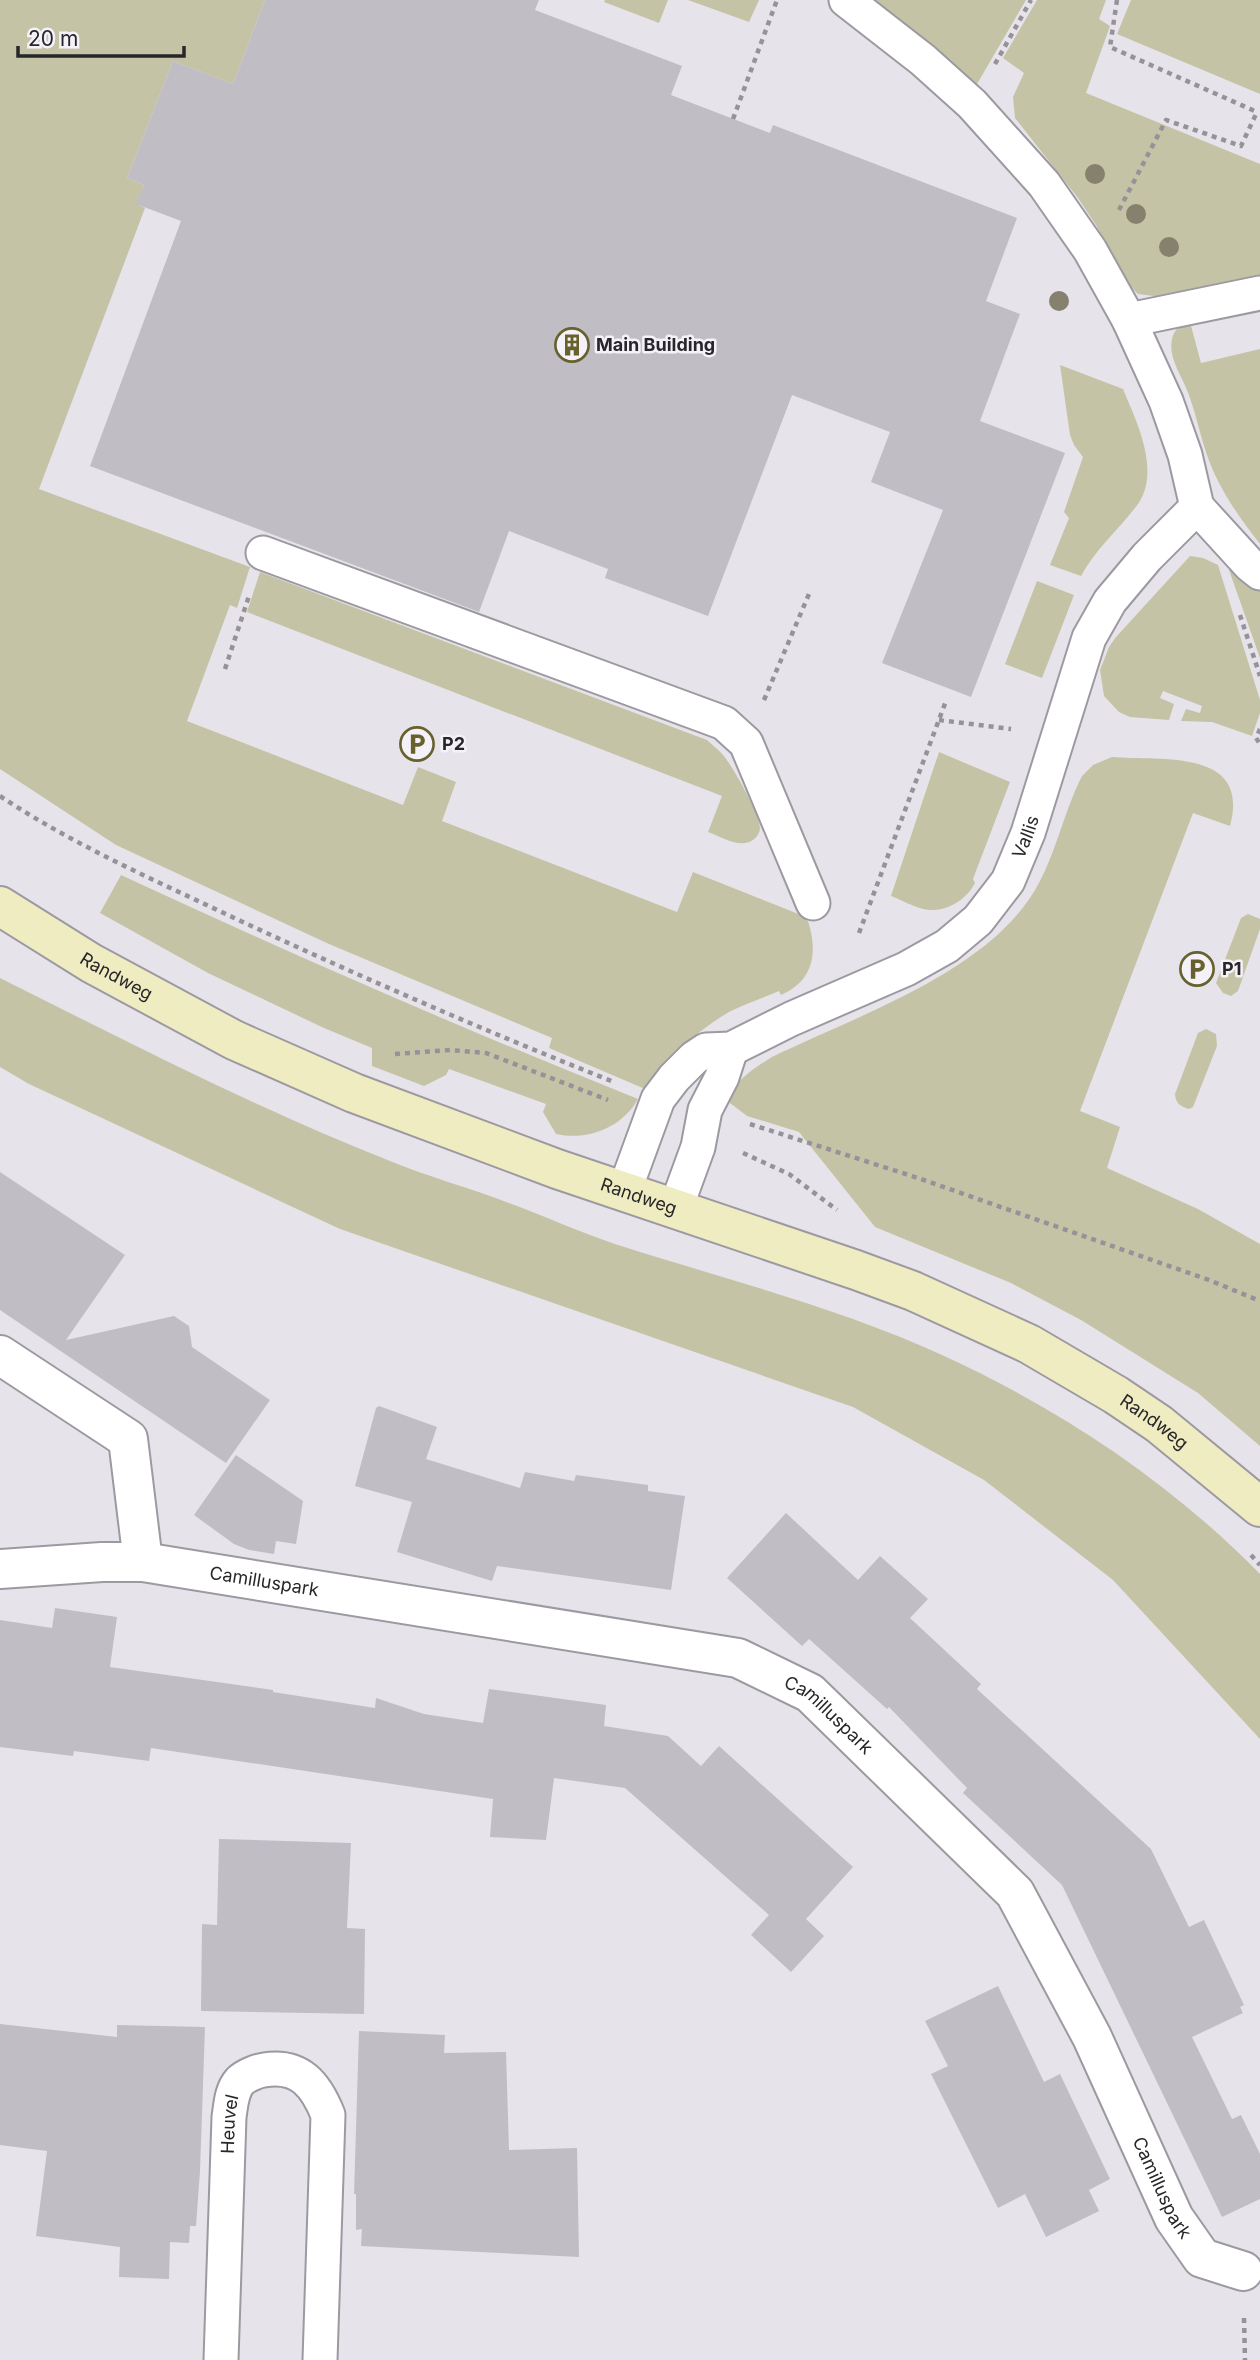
<svg xmlns="http://www.w3.org/2000/svg" width="1260" height="2360" font-family="Inter,sans-serif">
<rect width="100%" height="100%" fill="#e7e3eb"/>
<path fill="#c5c3a6" d="M0,0H265L233,84L173,61L127,178L144,185L137,204L145,208L39,489L250,567L237,608L230,605L187,721L403,805L418,767L456,782L442,821L677,912L693,872L801,915L808,921C818,952 814,981 781,995L779,991C763,998 745,1004 729,1012C696,1031 667,1059 645,1089L549,1048L552,1038L329,944L116,845L0,769Z
M605,0H668L659,23L604,2Z
M688,0H759L749,22Z
M874,0H1026L977,84Z
M1037,0H1106L1099,19L1110,26L1086,93L1260,164V275L1161,297L1138,294L1126,282L1096,225L1078,198L1015,118L1013,97L1024,73L1003,58Z
M1131,0H1260V94L1117,34Z
M1190,322L1201,363L1260,349V544C1238,516 1217,486 1206,452C1199,431 1195,410 1187,390C1181,375 1168,357 1172,339C1174,329 1180,326 1190,322Z
M1060,365L1123,389C1137,423 1163,474 1135,508C1117,531 1095,550 1081,576L1050,565L1069,518L1064,512L1083,457L1074,445L1070,435Z
M1190,556L1203,558L1218,565L1260,700V713L1252,736L1212,722L1181,721L1186,709L1200,713L1202,706L1163,691L1160,698L1174,704L1169,720L1130,717L1119,712L1104,696L1100,670L1109,647L1116,637Z
M1229,570L1244,577L1260,590V658Z
M260,572L707,740C712,745 718,749 723,755C732,765 761,816 760,829C759,836 753,842 745,843C734,845 719,836 708,832L722,796L247,612Z
M1037,581L1074,595L1042,678L1005,664Z
M939,752L1010,782L973,879L975,883C966,901 943,914 923,909C912,906 901,900 891,896Z
M1112,757C1161,761 1251,748 1230,826L1193,813L1080,1111L1120,1127L1107,1168L1198,1209L1260,1244V1446L1198,1393L1081,1320L1011,1283L875,1227L799,1132L747,1116L726,1100C737,1079 753,1069 772,1057C856,1016 986,973 1035,890C1055,857 1064,811 1082,776L1093,765Z
M121,875C291,954 463,1029 638,1099C622,1128 587,1141 556,1134L543,1112L546,1104L449,1069L446,1075L424,1086L372,1066V1048L324,1028L208,973L100,913Z
M1248,914L1260,919V929L1238,991L1231,996L1223,993L1216,983L1241,918Z
M0,978C128,1042 256,1108 390,1161C429,1177 470,1188 509,1203C545,1216 579,1232 615,1244C724,1279 837,1307 942,1355C1060,1409 1169,1481 1260,1574V1739L1113,1580L984,1480L853,1407L340,1229L29,1084L0,1067Z
M1206,1029L1216,1034L1217,1046L1193,1107L1189,1109C1180,1106 1176,1104 1175,1094L1198,1033Z"/>
<path fill="#c1bdc5" d="M265,0H539L535,10L682,66L671,95L770,133L773,125L1017,218L986,301L1020,314L980,421L1065,453L971,697L882,663L943,510L871,482L890,432L792,395L708,616L605,578L608,569L509,531L479,612L90,466L181,221L136,204L144,185L127,178L173,61L233,84Z
M0,1172L125,1255L66,1340L174,1316L189,1326L192,1347L270,1400L226,1463L0,1310Z
M379,1406L437,1427L426,1459L520,1488L525,1472L574,1481L576,1475L648,1485V1491L685,1496L671,1590L497,1566L492,1581L397,1552L412,1502L355,1486L376,1408Z
M236,1455L303,1501L296,1544L276,1541L274,1554L249,1550L234,1544L194,1515Z
M786,1513L858,1580L880,1556L928,1599L910,1618L981,1684L977,1689L1151,1849L1189,1927L1204,1920L1244,2005L1240,2007L1243,2013L1192,2037L1232,2119L1241,2115L1260,2154V2199L1222,2217L1062,1885L963,1793L967,1788L889,1707L887,1709L809,1639L802,1646L727,1578Z
M55,1608L117,1617L110,1667L273,1690V1692L375,1708L376,1698L424,1714L483,1723L489,1689L606,1705L604,1726L668,1736L701,1766L719,1746L853,1867L806,1919L824,1936L791,1972L751,1935L769,1915L625,1788L554,1778L546,1840L490,1837L493,1799L151,1748L149,1761L74,1751L73,1756L0,1747V1620L52,1628Z
M219,1839L351,1843L347,1928L365,1929L364,2014L201,2011L202,1924L217,1925Z
M998,1986L1044,2082L1060,2074L1110,2179L1089,2190L1099,2211L1046,2237L1025,2194L998,2208L931,2074L948,2066L925,2021Z
M0,2024L117,2037V2025L205,2027L200,2171L196,2226H190L189,2243L170,2242L169,2279L119,2277L120,2247L36,2236L47,2151L0,2145Z
M359,2031L445,2035L444,2053L506,2052L509,2150L577,2148L579,2257L361,2246L362,2229L356,2230V2194H354Z"/>
<g fill="none" stroke-linecap="round" stroke-linejoin="round">
<g stroke="#9d99a1" stroke-width="37">
<g id="lane">
<path d="M846,0L923,60L972,104L1044,184L1090,250L1129,320L1166,401L1185,455L1197,507L1250,565L1260,573"/>
<path d="M1129,320L1260,293"/>
<path d="M263,553L724,723L746,743L813,903"/>
<path id="s1" d="M624,1192L658,1099L674,1078L694,1058L706,1050L731,1049L791,1019L906,969L947,946L978,920L1008,881L1028,833L1089,638L1110,601L1147,557L1197,507"/>
<path d="M675,1210L698,1147L705,1110L722,1077L731,1049"/>
<path id="s2" d="M221,2360L229,2117C231,2105 231,2091 240,2081C245,2076 257,2071 264,2070C300,2064 316,2085 328,2115L320,2360"/>
</g>
</g>
<g stroke="#9d99a1" stroke-width="42">
<g id="street">
<path d="M0,1355L128,1439L143,1562"/>
<path id="s3" d="M0,1569L102,1562H143L738,1658L810,1693L1015,1893L1092,2037L1174,2218L1202,2258L1243,2271"/>
</g>
</g>
<g stroke="#9d99a1" stroke-width="42">
<g id="secondary">
<path id="s4" d="M0,906L91,963L234,1040L354,1093L557,1169L856,1270L913,1291L1029,1344L1116,1395L1159,1424L1260,1507"/>
</g>
</g>
<path stroke="#959298" stroke-width="4.5" stroke-dasharray="5 5" stroke-linecap="butt" d="M1117,0L1110,47L1257,112
M995,64L1031,0
M733,119L777,0
M1119,210L1166,120L1241,146L1257,112
M1240,615L1260,676
M225,669L249,596
M764,700L809,594
M939,720L1011,729
M1260,729L1256,738L1260,744
M0,796C72,844 152,879 230,916C356,975 485,1031 614,1082
M859,933L946,701
M395,1054L450,1050L486,1053L608,1100
M750,1124L918,1178L1209,1280L1260,1301
M743,1153L789,1174L837,1210
M1251,1555L1260,1565
M1244,2318L1245,2360"/>
<use href="#lane" stroke="#fff" stroke-width="33"/>
<use href="#street" stroke="#fff" stroke-width="38"/>
<use href="#secondary" stroke="#f0ecc2" stroke-width="38"/>
</g>
<g fill="#85816e">
<circle cx="1095" cy="174" r="10"/>
<circle cx="1136" cy="214" r="10"/>
<circle cx="1169" cy="247" r="10"/>
<circle cx="1059" cy="301" r="10"/>
</g>
<defs>
<g id="building-ring" transform="scale(1.75)"><circle r="9.5" fill="#f5f1f9" stroke="#66612d" stroke-width="1.5"/><path d="M-4-6H4V6H1V3H-1V6H-4ZM-2.5-4.3h1.7v1.8h-1.7ZM.8-4.3h1.7v1.8H.8ZM-2.5-1h1.7V.8h-1.7ZM.8-1h1.7V.8H.8Z" fill="#66612d"/></g>
<g id="parking-ring" transform="scale(1.75)"><circle r="9.5" fill="#f5f1f9" stroke="#66612d" stroke-width="1.5"/><path d="M-3.5-5.5H1a3.5 3.5 0 0 1 0 7H-1V5.5H-3.5ZM-1-3.4V-.6H.8a1.4 1.4 0 0 0 0-2.8Z" fill="#66612d"/></g>
</defs>
<g fill-rule="evenodd">
<use href="#building-ring" x="572" y="345"/>
<use href="#parking-ring" x="417" y="744"/>
<use href="#parking-ring" x="1197" y="969"/>
</g>
<g text-anchor="middle" stroke-width="5" stroke-linejoin="round" paint-order="stroke">
<g font-size="18" font-weight="bold" fill="#272629" stroke="#f5f1f9" text-anchor="start">
<text x="596" y="351">Main Building</text>
<text x="442" y="750">P2</text>
<text x="1222" y="975">P1</text>
</g>
<g font-size="18" fill="#272629" stroke="#f5f1f9">
<text dy="6" stroke="none"><textPath href="#s1" startOffset="570">Vallis</textPath></text>
<text dy="6" stroke="none"><textPath href="#s4" startOffset="136">Randweg</textPath></text>
<text dy="6" stroke="none"><textPath href="#s4" startOffset="704">Randweg</textPath></text>
<text dy="6" stroke="none"><textPath href="#s4" startOffset="1269">Randweg</textPath></text>
<text dy="6" stroke="none"><textPath href="#s3" startOffset="266">Camilluspark</textPath></text>
<text dy="6" stroke="none"><textPath href="#s3" startOffset="854">Camilluspark</textPath></text>
<text dy="6" stroke="none"><textPath href="#s2" startOffset="236">Heuvel</textPath></text>
<text dy="6" stroke="none"><textPath href="#s3" startOffset="1442">Camilluspark</textPath></text>
</g>
</g>
<path d="M18 46v10h166v-10" fill="none" stroke="#272629" stroke-width="3.5"/>
<text x="28" y="46" font-size="21" fill="#272629" stroke="#f5f1f9" stroke-width="5" paint-order="stroke">20 m</text>
</svg>
